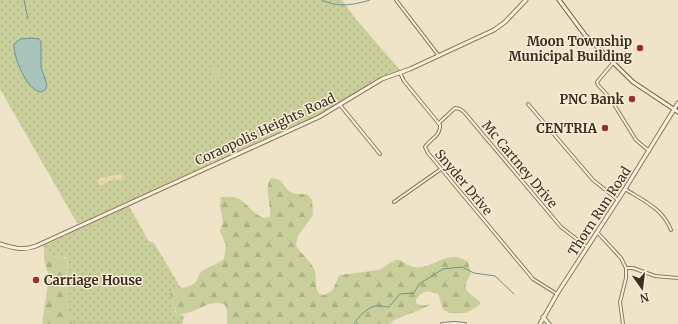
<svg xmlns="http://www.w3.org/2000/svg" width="678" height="324" font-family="Merriweather,serif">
<defs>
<pattern id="grass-dots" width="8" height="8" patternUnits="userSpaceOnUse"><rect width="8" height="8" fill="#c9cf9b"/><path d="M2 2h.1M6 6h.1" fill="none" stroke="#aeb285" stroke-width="1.8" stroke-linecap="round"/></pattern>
<pattern id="forest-firs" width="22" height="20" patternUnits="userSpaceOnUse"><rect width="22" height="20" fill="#c9cf9b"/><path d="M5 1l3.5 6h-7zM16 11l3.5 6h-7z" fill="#aeb285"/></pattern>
<pattern id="sand-dots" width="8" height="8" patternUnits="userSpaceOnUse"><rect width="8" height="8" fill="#ecd9a5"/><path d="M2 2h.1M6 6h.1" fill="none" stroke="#cbbb8e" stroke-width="1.8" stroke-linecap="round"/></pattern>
</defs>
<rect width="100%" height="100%" fill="#f0e4c8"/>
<path fill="url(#grass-dots)" d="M0,0H342L355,18L400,70L374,80L358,92L315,117L85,222L77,223L0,89Z
M129,206L148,240L154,243L178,283C178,297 167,294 176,314L182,315L184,317L182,324H73L67,308L68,286L66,282L68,259L66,257C56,257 47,257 43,246Z"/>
<path fill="url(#forest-firs)" d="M271,178C283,179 281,183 288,190C294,195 301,194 307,194L312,200L313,215L298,236L296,245L297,248C302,254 312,263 315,271C317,280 314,285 319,294L324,295C337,290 333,285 340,275L379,270L395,260H401C427,283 442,244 468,262L471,274C460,290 467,291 480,302V304L477,307L466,313H449L443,309L438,294C426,290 425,290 416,299V303L422,306L430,304L429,306L394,320L390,324H227V311L225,305C209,297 193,317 177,314L172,304L173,299L170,294C171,289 176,290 178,285L182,288C204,284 193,276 205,269C212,265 218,264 224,259L226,245L220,231L223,222L220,206L221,197C227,197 232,196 237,198C249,203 256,221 270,217C272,205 263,189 271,178Z
M44,249L52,256L68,258L66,282L69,292L67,308L73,324H42L49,277L44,259Z"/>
<path fill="url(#sand-dots)" d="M121,174L124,177L123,180C113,178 109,181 101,186L98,183V180L100,178Z"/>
<path fill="#c9cf9b" d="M213,66H215L219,70V78L217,80L214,79L211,75Z"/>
<path fill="#a9c4bc" stroke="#6f938a" d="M32,38L39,39L41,42V67L47,85L45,90L41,92C27,91 13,57 14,44L20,39Z"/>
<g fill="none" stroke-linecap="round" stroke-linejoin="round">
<path stroke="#6f938a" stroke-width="1" d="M24,0L28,19
M322,0C338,8 353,5 370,0
M354,324C358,317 367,308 375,306C379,305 385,307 389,307L400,294L414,293L419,284L443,269L462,267L474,273L495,276L514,294"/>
<g stroke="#8d765c" stroke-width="4">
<path id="minor" d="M396,0L439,56
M613,63L597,82L598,85L610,98L636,140L649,151
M400,73L404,81L440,125C441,136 430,139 425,147L428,153L533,279L557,294
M528,104L593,180L618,200
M340,105L380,154
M439,123L455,108L460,109L464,112L561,227L587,247
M625,189C644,201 663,209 671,230
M394,202L441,169
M597,232L621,258L626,268V278L620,302L623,324
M626,268H633L655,276L678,278
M442,324L454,323L465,324"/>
</g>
<g stroke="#8d765c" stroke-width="5">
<path id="tertiary" d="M0,244C13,248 23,251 36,246L319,117L382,79L410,69L494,30L505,22L526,0
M543,317L549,324
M540,324L557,294L625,189L678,103"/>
</g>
<g stroke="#6f573f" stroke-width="5">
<path id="secondary" d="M559,0L585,35L633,82L678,112"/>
</g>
<use href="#minor" stroke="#faf1dc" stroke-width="2"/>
<use href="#tertiary" stroke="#faf1dc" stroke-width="3"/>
<use href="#secondary" stroke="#faf1dc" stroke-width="3"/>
</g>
<g fill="#9e2a2b" stroke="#f7eed8" stroke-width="1.5">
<circle cx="640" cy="48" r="4"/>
<circle cx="632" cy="99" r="4"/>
<circle cx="605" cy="128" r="4"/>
<circle cx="36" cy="280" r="4"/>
</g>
<g text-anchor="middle" stroke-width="3" stroke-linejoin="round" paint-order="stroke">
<g font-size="13" font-weight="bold" fill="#3d2e20" stroke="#f7eed8" text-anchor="end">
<text x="632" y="46">Moon Township<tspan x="632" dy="15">Municipal Building</tspan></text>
<text x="624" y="104">PNC Bank</text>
<text x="597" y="133">CENTRIA</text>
<text x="44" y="285" text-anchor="start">Carriage House</text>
</g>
<g font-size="13" fill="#3d2e20" stroke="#f7eed8">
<text transform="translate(265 129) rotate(-25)" y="5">Coraopolis Heights Road</text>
<text transform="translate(520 164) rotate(50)" y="5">Mc Cartney Drive</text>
<text transform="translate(464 182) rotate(50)" y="5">Snyder Drive</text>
<text transform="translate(599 211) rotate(-57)" y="5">Thorn Run Road</text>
</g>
</g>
<g transform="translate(642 288) rotate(166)" stroke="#f7eed8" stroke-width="3" paint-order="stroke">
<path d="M0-3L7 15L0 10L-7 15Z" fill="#3d2e20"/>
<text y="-6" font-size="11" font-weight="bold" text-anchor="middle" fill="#3d2e20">N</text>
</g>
</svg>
